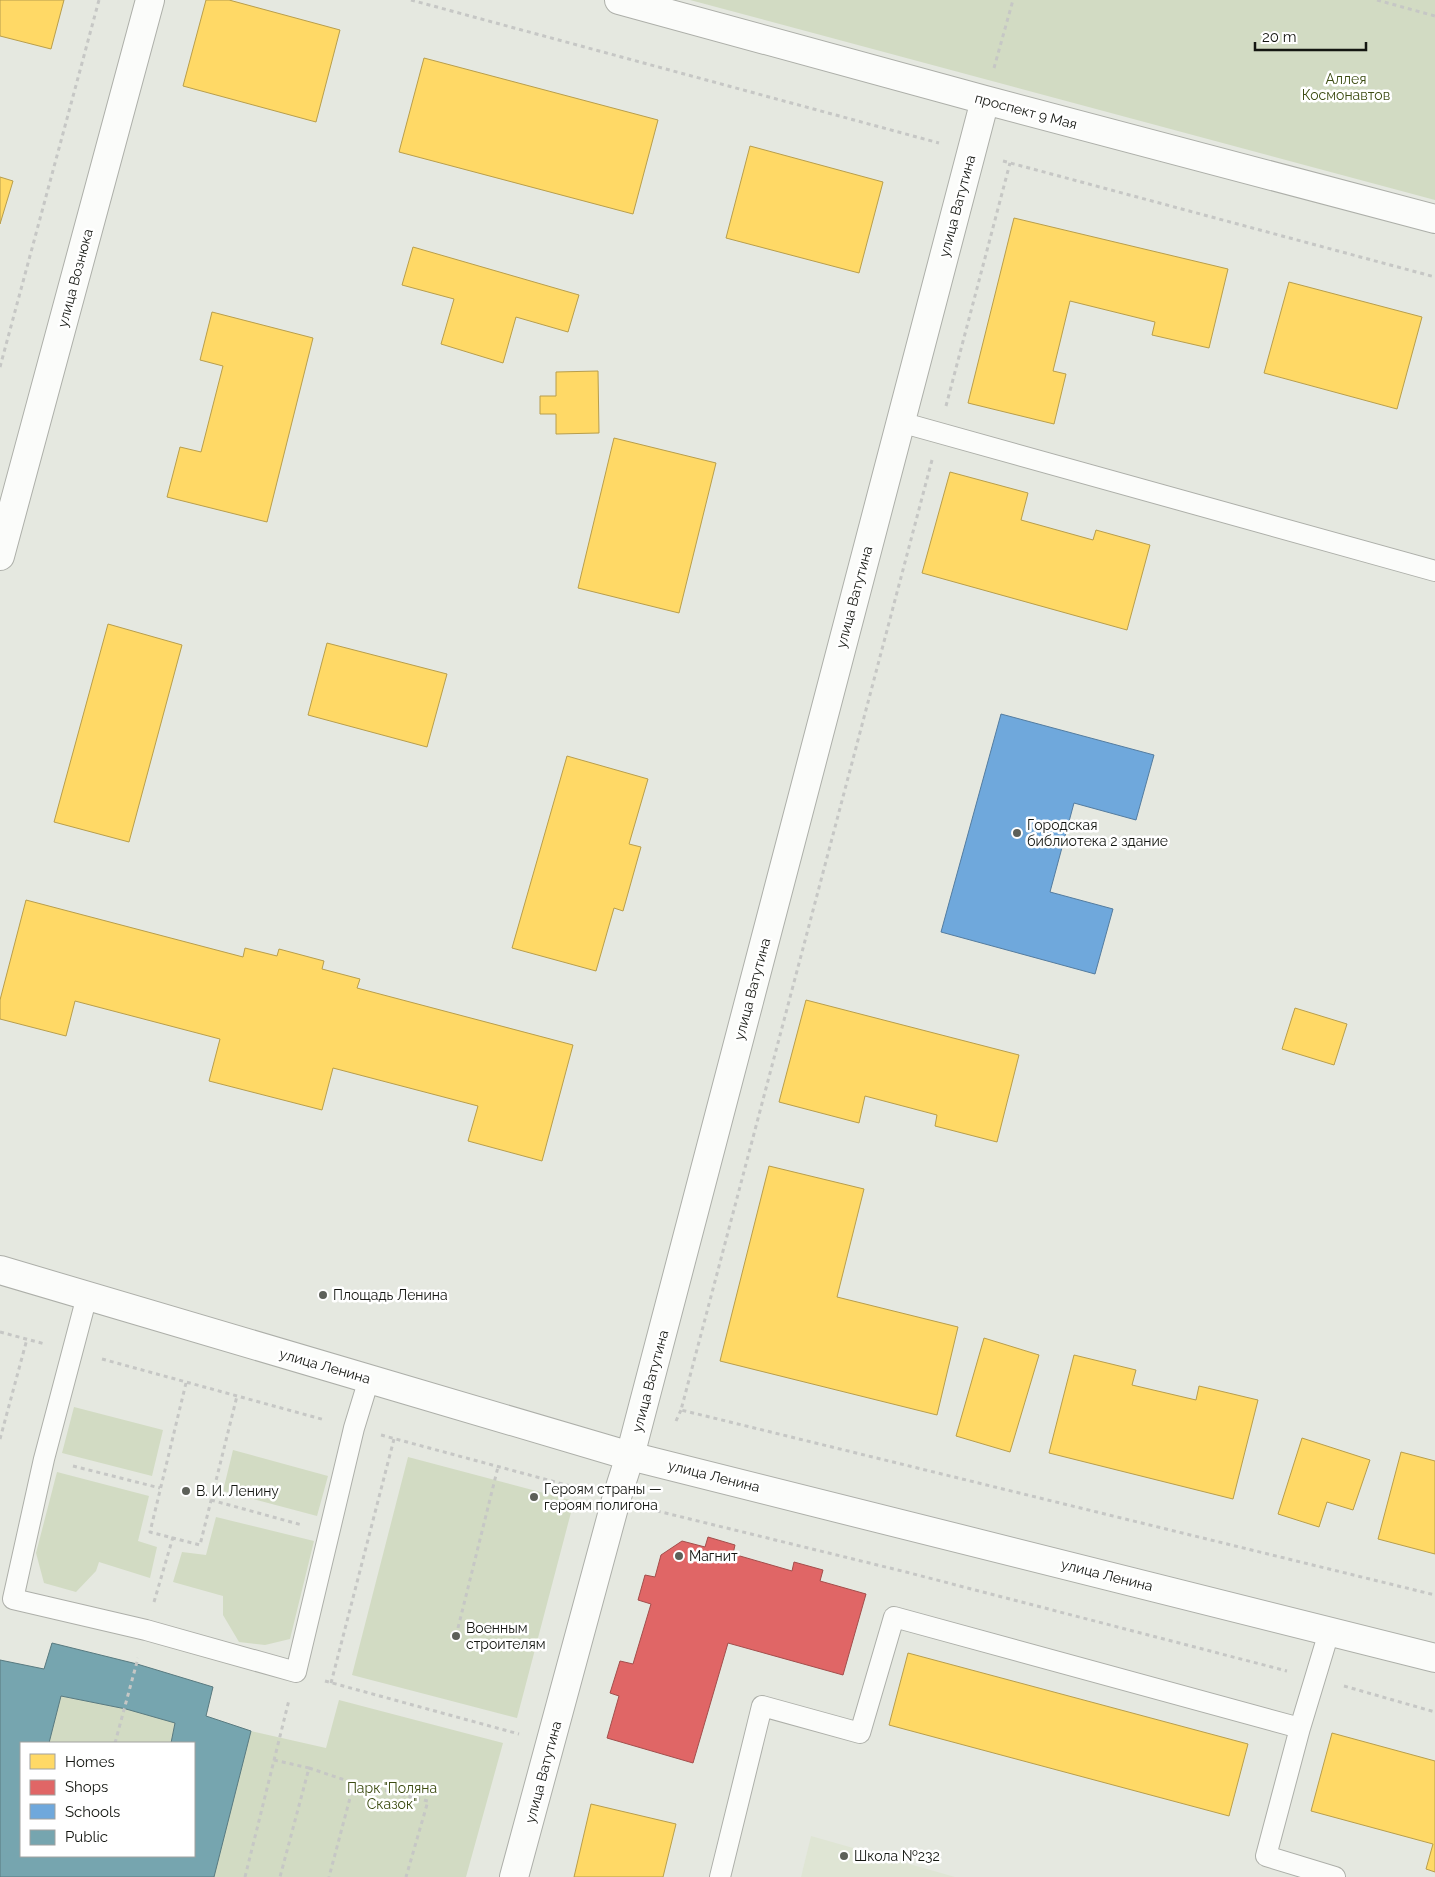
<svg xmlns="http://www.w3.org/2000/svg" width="1435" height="1877" font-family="Raleway,sans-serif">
<rect width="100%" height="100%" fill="#e5e8e0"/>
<path fill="#dfe5d4" d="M811,1836L955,1877H801Z"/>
<path fill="#d2dbc3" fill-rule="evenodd" d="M690,0H1435V200Z
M74,1407L163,1430L152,1476L62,1453Z
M233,1450L328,1476L317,1516L223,1491Z
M408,1457L574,1501L517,1718L352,1675Z
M57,1472L149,1496L138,1541L157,1547L150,1578L99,1562L96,1571L76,1592L44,1583L36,1553Z
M216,1517L314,1541L290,1639L265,1645L239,1642L223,1615V1596L173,1582L182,1552L206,1555Z
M52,1643L137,1664L213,1687L206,1716L251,1731L326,1748L339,1700L503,1743L466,1877H0V1660L44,1669ZM21,1743H194V1856H21Z"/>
<path fill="#ffd966" stroke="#b89e4c" d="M0,0H64L51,49L0,36Z
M206,0H229L340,30L316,122L183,86Z
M424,58L658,120L633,214L399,152Z
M750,146L883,182L859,273L726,238Z
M0,177L13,181L0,224Z
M1014,218L1228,269L1209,348L1152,335L1155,322L1070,301L1053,371L1066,374L1054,424L968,403Z
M413,247L579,295L568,332L516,317L503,363L441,344L454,299L402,285Z
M1289,282L1422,317L1397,409L1264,373Z
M212,312L313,338L267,522L167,497L180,447L201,452L223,366L200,360Z
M598,371L599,433L556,434V414H540V396H556V372Z
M614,438L716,463L679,613L578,588Z
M950,472L1028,493L1021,520L1093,540L1096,530L1150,545L1127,630L922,573Z
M108,624L182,645L129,842L54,822Z
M327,643L447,674L427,747L308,715Z
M567,756L648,779L629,844L641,847L623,911L614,908L596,971L512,948Z
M26,900L243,957L245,948L277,956L279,949L324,961L322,969L360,979L357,988L573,1045L542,1161L468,1141L478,1106L333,1068L322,1110L209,1081L220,1039L75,1001L66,1036L0,1019V1000Z
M806,1000L1019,1055L997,1142L935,1126L937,1115L865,1096L859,1123L779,1102Z
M1295,1008L1347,1024L1334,1065L1282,1049Z
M769,1166L864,1189L837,1297L958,1327L937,1415L720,1361Z
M984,1338L1039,1355L1010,1452L956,1436Z
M1074,1355L1136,1370L1132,1385L1196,1400L1199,1386L1258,1400L1233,1499L1049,1453Z
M1302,1438L1370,1460L1353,1510L1327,1502L1319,1527L1278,1514Z
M1401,1452L1435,1461V1554L1378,1539Z
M908,1653L1248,1744L1229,1816L889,1725Z
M1332,1733L1435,1761V1872L1426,1869L1433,1844L1311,1811Z
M591,1804L676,1824L663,1877H574Z"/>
<path fill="#e06666" stroke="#a34e4c" d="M708,1537L735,1545L733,1554L792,1571L794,1562L823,1570L820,1581L866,1594L843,1675L728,1643L693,1763L607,1738L619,1696L610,1693L620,1661L633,1664L651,1604L638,1600L645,1575L655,1577L661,1555L682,1541L705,1547Z"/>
<path fill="#6fa8dc" stroke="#547c9f" d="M1001,714L1154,755L1136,820L1074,803L1050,892L1113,909L1095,974L941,932Z"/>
<path fill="#76a5af" stroke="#597a80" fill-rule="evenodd" d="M52,1643L137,1664L213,1687L206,1716L251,1731L214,1877H0V1660L44,1669ZM61,1696L126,1709L175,1723L171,1743H194V1856H21V1743H49Z"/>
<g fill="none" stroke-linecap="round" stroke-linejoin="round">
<g stroke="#adafa9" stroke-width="22">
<path id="lane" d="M900,422L1435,571
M87,1296L44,1459L13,1599L146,1630L296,1672L354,1428L369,1379
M1300,1728L1266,1856L1335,1877
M720,1877L762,1706L860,1733L894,1617L1300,1728L1329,1632"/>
</g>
<g stroke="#adafa9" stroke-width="30">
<path id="street" d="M0,556L150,0"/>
</g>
<g stroke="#adafa9" stroke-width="30">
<path id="secondary" d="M619,0L985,100L1435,219
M0,1270L630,1456L1435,1658
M514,1877L616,1500L630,1456L985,100"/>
</g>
<path stroke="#c6c7c5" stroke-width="3" stroke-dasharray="4 4" stroke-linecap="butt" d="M411,0L939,143
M1377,0L1435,16
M994,68L1013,0
M1003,161L1435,277
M0,367L99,0
M946,406L1010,163
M932,460L681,1410L1435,1595
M0,1332L45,1344
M102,1359L325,1420
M186,1383L150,1532L200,1545L237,1396
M676,1421L681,1410
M381,1435L585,1490
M0,1439L27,1339
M73,1466L160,1488
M211,1500L302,1525
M649,1509L906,1572L1287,1671
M154,1602L173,1537
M458,1628L498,1467
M325,1681L519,1734
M331,1683L394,1439
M1344,1686L1435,1712
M115,1743L138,1658
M274,1760L309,1768L280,1877
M309,1768L354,1783L329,1877
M354,1783L428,1801L406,1877
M245,1877L289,1700"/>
<use href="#lane" stroke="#fbfcfa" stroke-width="20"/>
<use href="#street" stroke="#fbfcfa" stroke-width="28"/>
<use href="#secondary" stroke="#fbfcfa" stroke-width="28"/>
</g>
<g fill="#5d6059" stroke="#fff" stroke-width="2">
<circle cx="1017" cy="833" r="5"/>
<circle cx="323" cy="1295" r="5"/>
<circle cx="186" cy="1491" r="5"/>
<circle cx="534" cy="1497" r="5"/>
<circle cx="679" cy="1556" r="5"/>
<circle cx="456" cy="1636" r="5"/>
<circle cx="844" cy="1856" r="5"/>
</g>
<g text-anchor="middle" stroke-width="5" stroke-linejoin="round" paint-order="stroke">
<g font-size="14" fill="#3b4b10" stroke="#fff">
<text x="1346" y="84">Аллея<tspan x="1346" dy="16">Космонавтов</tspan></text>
<text x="392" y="1793">Парк "Поляна<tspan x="392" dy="16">Сказок"</tspan></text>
</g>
<g font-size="14" fill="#141611" stroke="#fff">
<text transform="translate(1026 111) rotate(15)" y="5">проспект 9 Мая</text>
<text transform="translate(957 206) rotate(-75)" y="5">улица Ватутина</text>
<text transform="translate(75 278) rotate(-75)" y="5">улица Вознюка</text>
<text transform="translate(854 597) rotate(-75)" y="5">улица Ватутина</text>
<text transform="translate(752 989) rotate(-75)" y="5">улица Ватутина</text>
<text transform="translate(325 1366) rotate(16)" y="5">улица Ленина</text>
<text transform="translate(650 1381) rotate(-75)" y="5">улица Ватутина</text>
<text transform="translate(714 1476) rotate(14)" y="5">улица Ленина</text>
<text transform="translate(1107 1575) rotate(14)" y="5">улица Ленина</text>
<text transform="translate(543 1772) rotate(-75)" y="5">улица Ватутина</text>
</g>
<g font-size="14" fill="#141611" stroke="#fff" text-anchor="start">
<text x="1027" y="830">Городская<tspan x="1027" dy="16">библиотека 2 здание</tspan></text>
<text x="333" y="1300">Площадь Ленина</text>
<text x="544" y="1494">Героям страны —<tspan x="544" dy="16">героям полигона</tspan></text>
<text x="196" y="1496">В. И. Ленину</text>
<text x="689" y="1561">Магнит</text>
<text x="466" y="1633">Военным<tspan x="466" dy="16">строителям</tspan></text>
<text x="854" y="1861">Школа №232</text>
</g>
</g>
<rect x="20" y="1742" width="175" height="115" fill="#ffffff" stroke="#a1a2a0"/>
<rect x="30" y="1754" width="25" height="15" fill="#ffd966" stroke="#a1a2a0"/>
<text x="65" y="1767" font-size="15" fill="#141611">Homes</text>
<rect x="30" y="1780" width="25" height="15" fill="#e06666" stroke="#a1a2a0"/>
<text x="65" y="1792" font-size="15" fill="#141611">Shops</text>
<rect x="30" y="1804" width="25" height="15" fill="#6fa8dc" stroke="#a1a2a0"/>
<text x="65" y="1817" font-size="15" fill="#141611">Schools</text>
<rect x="30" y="1830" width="25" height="15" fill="#76a5af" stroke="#a1a2a0"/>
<text x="65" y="1842" font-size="15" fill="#141611">Public</text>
<path d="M1255 42v8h111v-8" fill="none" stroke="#141611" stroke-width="2.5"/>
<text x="1262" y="42" font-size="15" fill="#141611" stroke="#ffffff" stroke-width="4" paint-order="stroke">20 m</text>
</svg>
